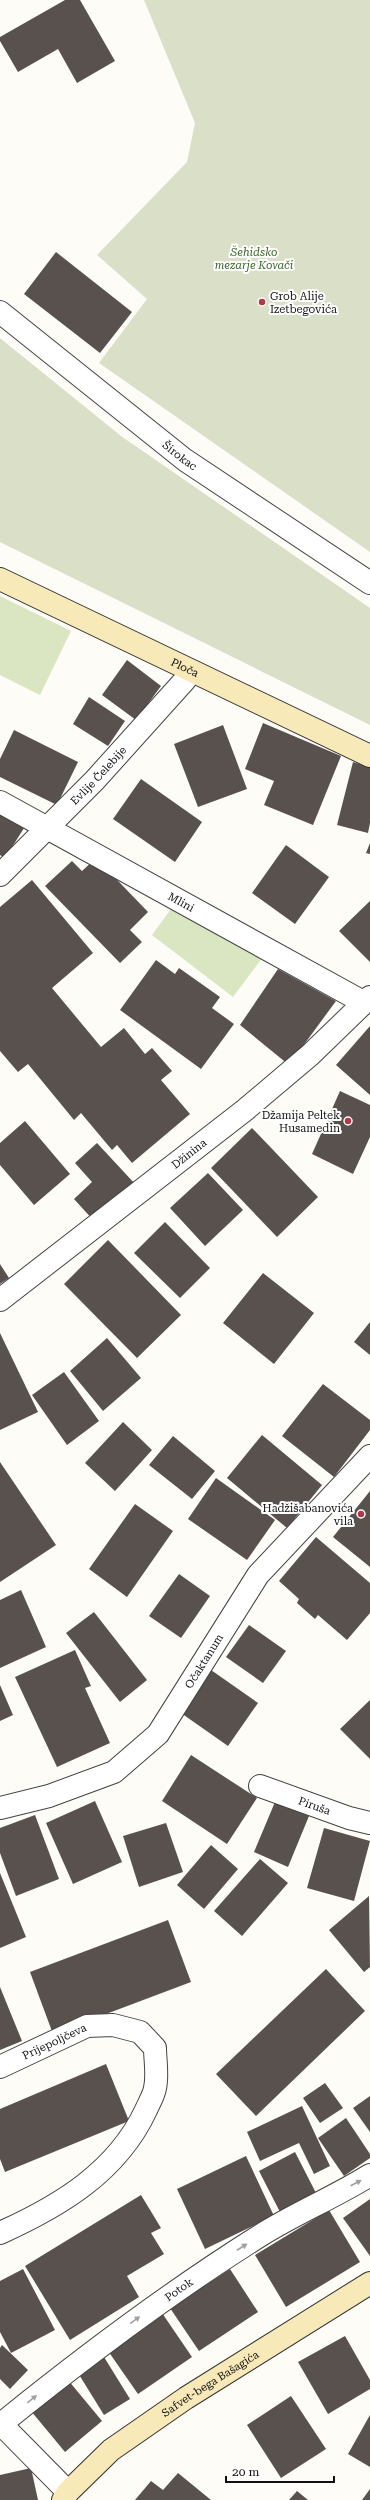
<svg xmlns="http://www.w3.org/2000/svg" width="370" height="2500" font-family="'Roboto Serif',serif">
<rect width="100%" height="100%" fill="#fefcf6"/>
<path fill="#d9e6c1" d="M0,596L71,631L40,695L0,675Z
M176,902L266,953L233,997L152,935Z"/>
<path fill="#dae0c7" d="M144,0H370V552L99,363L147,299L97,255L187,162L195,123Z
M0,338L121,436L370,608V725L0,542Z"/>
<path fill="#59514e" d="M65,0H80L115,61L77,83L58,49L18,72L0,41V37Z
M56,252L132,312L100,353L24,294Z
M127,660L161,686L136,720L102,695Z
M89,697L125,721L108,746L73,724Z
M263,723L341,756L313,825L264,805L274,781L245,769Z
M223,725L247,789L198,807L174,744Z
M14,730L78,762L57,805L0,777V759Z
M353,762L370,767V823L368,833L337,825Z
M141,779L202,822L175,862L113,819Z
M0,809L26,825L5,858L0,855Z
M370,843V854L366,853Z
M286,845L329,877L295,924L252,893Z
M96,858L148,912L130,930L142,942L120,963L45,886L72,861L82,871Z
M32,880L93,953L52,988L101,1047L124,1028L145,1054L152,1048L172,1071L161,1080L190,1114L132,1163L117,1145L112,1150L81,1113L74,1120L28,1064L18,1072L0,1051V907Z
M370,901V962L339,931Z
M156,960L175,974L179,968L220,997L212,1008L234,1024L201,1069L120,1010Z
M278,969L336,1001L289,1065L240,1025Z
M370,1026V1095L336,1065Z
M340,1091L370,1105V1137L353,1174L312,1154Z
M25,1121L70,1174L34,1205L0,1165V1143Z
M252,1128L318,1197L277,1237L211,1168Z
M97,1143L136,1185L95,1222L74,1199L92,1182L75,1163Z
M208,1173L243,1210L205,1246L170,1208Z
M165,1222L210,1268L180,1298L134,1253Z
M108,1240L181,1315L137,1358L64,1284Z
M0,1264L9,1278L0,1284Z
M263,1273L314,1313L274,1364L223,1323Z
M370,1322V1355L354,1342Z
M0,1333L38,1412L0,1430Z
M107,1338L141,1378L103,1411L70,1371Z
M64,1372L99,1421L67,1445L32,1395Z
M323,1384L370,1420V1430L334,1477L282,1436Z
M123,1422L152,1450L115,1491L85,1463Z
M262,1435L322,1485L287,1528L227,1478Z
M173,1436L215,1471L192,1499L149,1465Z
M0,1462L56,1545L0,1582Z
M216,1478L275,1520L247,1560L188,1519Z
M370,1491V1567L333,1537Z
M135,1504L173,1531L127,1597L89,1569Z
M316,1537L370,1583V1613L347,1640L318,1615L315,1619L297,1603L299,1599L279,1581Z
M179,1574L210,1596L181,1638L149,1616Z
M21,1590L46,1647L0,1668V1600Z
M94,1612L147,1680L120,1702L66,1633Z
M249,1625L286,1651L263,1683L226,1657Z
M75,1650L91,1686L85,1688L110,1743L57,1767L15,1677Z
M211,1670L258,1703L228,1746L181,1713Z
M0,1685L13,1715L0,1721Z
M370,1700V1759L340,1729Z
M191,1755L257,1798L227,1844L162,1801Z
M95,1801L122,1862L73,1884L46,1823Z
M275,1802L309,1816L288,1867L254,1852Z
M35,1815L59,1879L16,1896L0,1853V1828Z
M166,1823L183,1872L139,1887L123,1836Z
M324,1828L370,1841L354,1901L307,1888Z
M211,1845L238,1869L204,1909L177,1885Z
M260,1859L288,1883L242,1936L214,1911Z
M0,1873L26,1937L0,1948Z
M369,1896L370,1967L364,1972L329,1930Z
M168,1920L191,1982L53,2034L30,1972Z
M326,1969L365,2011L256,2116L216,2074Z
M0,1987L22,2041L0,2050Z
M106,2064L129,2121L5,2172L0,2159V2109Z
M325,2083L343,2108L320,2123L303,2098Z
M370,2096V2132L353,2108Z
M302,2106L330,2166L314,2174L299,2143L260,2161L247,2132Z
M346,2118L370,2154V2158L344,2176L318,2138Z
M295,2152L316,2193L280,2212L259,2171Z
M246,2156L274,2216L205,2249L177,2189Z
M141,2195L161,2228L151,2233L164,2254L127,2276L139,2297L70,2340L25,2266Z
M370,2199V2256L343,2218Z
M329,2210L360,2262L286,2307L255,2255Z
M23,2269L55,2330L11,2353L0,2332V2281Z
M230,2269L258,2312L199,2351L170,2308Z
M160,2310L192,2357L138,2394L106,2348Z
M345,2336L370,2380V2389L328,2414L298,2362Z
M2,2345L28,2370L10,2389L0,2379V2348Z
M104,2357L130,2399L104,2415L78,2373Z
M68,2380L102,2421L65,2452L31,2411Z
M291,2396L326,2449L281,2478L247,2425Z
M370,2415V2467L348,2454Z
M31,2468L38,2500H0V2475Z
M178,2473L211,2500H135L151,2481L163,2490Z
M370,2489V2500H362Z
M297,2491L308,2500H289Z"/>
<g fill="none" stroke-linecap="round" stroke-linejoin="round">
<g stroke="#444" stroke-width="24">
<g id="street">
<path id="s1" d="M0,312L185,460L370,583"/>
<path id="s2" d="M0,802L363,1002"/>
<path id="s3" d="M0,875L95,780L185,680L190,671"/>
<path id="s4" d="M0,1300L245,1110L310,1055L370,997"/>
<path id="s5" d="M260,1786L349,1818L370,1823"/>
<path id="s6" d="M0,1808L49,1796L114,1772L158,1734L258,1575L370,1456"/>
<path id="s7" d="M0,2067L87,2026L113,2025L140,2032L155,2048C155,2060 158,2075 155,2088C154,2095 149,2103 146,2110C117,2172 60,2206 0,2233"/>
<path d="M0,2423L68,2492"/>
<path id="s8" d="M1,2424C85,2356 170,2292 261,2235C296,2213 335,2197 370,2175"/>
</g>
</g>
<g stroke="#333" stroke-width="24">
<g id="secondary">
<path id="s9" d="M0,579L370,756"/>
<path id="s10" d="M63,2500L68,2492L111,2450L186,2398L370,2283"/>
</g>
</g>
<use href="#street" stroke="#fff" stroke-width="22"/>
<use href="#secondary" stroke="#f7e9b8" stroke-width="22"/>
</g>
<defs><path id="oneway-solid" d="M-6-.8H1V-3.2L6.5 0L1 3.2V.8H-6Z"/></defs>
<g fill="#a0a0a0">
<use href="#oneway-solid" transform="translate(356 2183) rotate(-28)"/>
<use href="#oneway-solid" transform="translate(242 2247) rotate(-33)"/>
<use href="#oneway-solid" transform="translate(135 2320) rotate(-36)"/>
<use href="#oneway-solid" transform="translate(32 2399) rotate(-39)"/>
</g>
<g fill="#b43649" stroke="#fff" stroke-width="1.5">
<circle cx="262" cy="302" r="4"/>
<circle cx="348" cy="1121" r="4"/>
<circle cx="361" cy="1514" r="4"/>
</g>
<g text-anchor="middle" stroke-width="4" stroke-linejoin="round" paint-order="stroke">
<g font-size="11" font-style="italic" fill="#3a6327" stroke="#fff">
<text x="254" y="256">Šehidsko<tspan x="254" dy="13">mezarje Kovači</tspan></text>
</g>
<g font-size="11" fill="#111" stroke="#fff" text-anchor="end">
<text x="270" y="300" text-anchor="start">Grob Alije<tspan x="270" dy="13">Izetbegovića</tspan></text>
<text x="340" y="1119">Džamija Peltek<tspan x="340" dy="13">Husamedin</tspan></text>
<text x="353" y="1512">Hadžišabanovića<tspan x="353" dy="13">vila</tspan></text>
</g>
<g font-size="11" fill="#111" stroke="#fff">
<text dy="4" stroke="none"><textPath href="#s1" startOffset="230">Širokac</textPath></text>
<text dy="4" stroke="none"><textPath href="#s9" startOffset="205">Ploča</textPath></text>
<text dy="4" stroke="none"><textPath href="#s3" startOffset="140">Evlije Čelebije</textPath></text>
<text dy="4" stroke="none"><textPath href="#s2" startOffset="207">Mlini</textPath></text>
<text dy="4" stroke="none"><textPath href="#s4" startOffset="239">Džinina</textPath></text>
<text dy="4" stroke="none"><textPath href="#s6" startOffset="264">Očaktanum</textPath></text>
<text dy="4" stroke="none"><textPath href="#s5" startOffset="58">Piruša</textPath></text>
<text dy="4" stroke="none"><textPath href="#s7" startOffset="60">Prijepoljčeva</textPath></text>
<text dy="4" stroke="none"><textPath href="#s8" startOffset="223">Potok</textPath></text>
<text dy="4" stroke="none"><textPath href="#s10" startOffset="189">Safvet-bega Bašagića</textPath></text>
</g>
</g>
<path d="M226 2476v6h108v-6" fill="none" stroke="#111111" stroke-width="2"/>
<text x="232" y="2476" font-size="12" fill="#111111" stroke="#ffffff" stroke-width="3" paint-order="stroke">20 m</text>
</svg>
